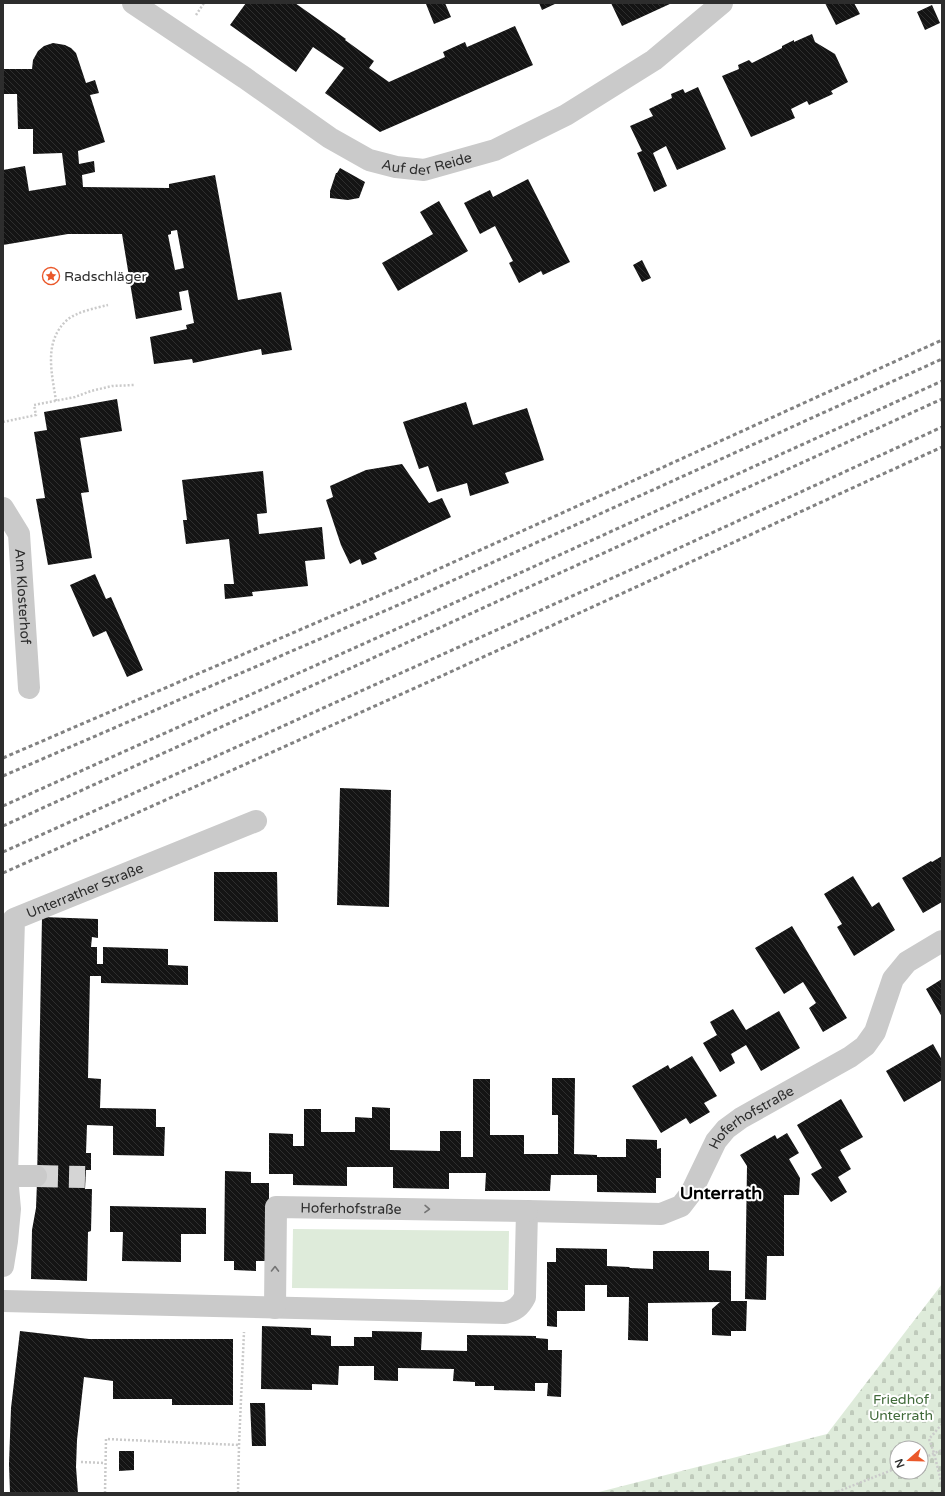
<svg xmlns="http://www.w3.org/2000/svg" width="945" height="1496" font-family="'Varela Round',sans-serif">
<defs>
<pattern id="cemetery-stones" width="16" height="16" patternUnits="userSpaceOnUse"><rect width="16" height="16" fill="#deebda"/><path d="M2 7V4a2 2 0 0 1 4 0v3zM10 15v-3a2 2 0 0 1 4 0v3z" fill="#bfcabb"/></pattern>
<pattern id="building-back-hatch" width="6" height="6" patternUnits="userSpaceOnUse"><rect width="6" height="6" fill="#141414"/><path d="M-1 5l2 2M0 0l6 6M5-1l2 2" fill="none" stroke="#2e2e2e"/></pattern>
</defs>
<rect width="100%" height="100%" fill="#fff"/>
<path fill="url(#cemetery-stones)" fill-rule="evenodd" d="M942,1284V1493H595L827,1434ZM897,1448H921V1472H897Z"/>
<path fill="#deebda" d="M293,1229L509,1231L508,1290L292,1288Z"/>
<path fill="url(#building-back-hatch)" fill-rule="evenodd" d="M246,3H295L346,39L345,40L374,61L369,68L389,82L445,57L443,52L465,42L467,47L515,26L533,65L380,132L325,93L344,68L313,47L296,72L230,25Z
M427,3H445L451,17L434,24L426,4Z
M539,3H557L542,10Z
M611,3H672L622,26Z
M825,3H854L860,14L836,25Z
M932,5L940,23L925,30L917,12Z
M812,34L815,42L835,54L848,82L831,91L833,94L809,105L807,101L791,109L795,118L751,137L722,76L739,69L738,65L749,60L752,63L782,48V46L794,40V42Z
M53,43L65,45L71,48L76,53L86,83L95,80L99,93L90,95L105,142L78,151L79,164L94,161L95,172L82,175L83,187L169,188V184L215,175L238,300L281,292L292,350L262,355L261,349L193,363L192,359L154,364L150,337L187,329L186,325L194,323L188,290L179,292L182,310L136,319L122,234H68L3,245V170L25,166L29,191L66,185L62,153L33,154V129H18L17,94H4V69H32L33,60L38,51L44,46ZM177,230L184,268L175,270L168,235L171,234V231Z
M698,87L726,149L677,170L666,146L653,153L667,186L654,192L637,153L642,151L630,126L653,116L649,109L672,98L671,94L683,89L685,93Z
M340,168L365,182L359,198L348,200L330,198V191L336,173H337Z
M528,179L570,262L543,275L541,271L519,283L509,263L513,261L495,226L480,234L464,203L490,190L493,197Z
M439,201L468,251L398,291L382,263L433,234L420,212Z
M642,260L651,278L642,282L633,265Z
M117,399L122,431L80,438L89,492L81,493L92,558L48,565L36,499L45,498L34,432L47,430L44,412Z
M466,402L473,425L527,408L544,460L505,473L509,483L470,496L467,483L437,492L428,466L419,469L403,422Z
M402,464L429,503L442,498L451,517L374,553L377,559L362,565L360,559L350,564L341,545L326,500L333,497L330,486L366,470Z
M263,471L267,513L257,514L259,534L322,527L325,559L305,561L308,586L252,592L253,596L225,599L224,584H234L229,539L186,544L183,520H187L182,480Z
M95,574L106,599L111,597L143,670L127,677L106,631L93,637L70,585Z
M340,788L391,790L389,907L337,905Z
M942,856V902L923,913L902,878L931,861L932,862Z
M214,872H277L278,922L214,921Z
M853,876L872,907L879,902L895,930L854,956L837,927L842,924L824,894Z
M42,917L98,919V938L92,937L91,947H97V964H103V947L168,949V965L188,966V985L101,983V976H90L88,1078L101,1079L100,1108L156,1109V1127H165L164,1156L113,1155V1126L87,1125L86,1153H91V1170H86L85,1189H92L91,1231L88,1232L87,1281L31,1279L32,1230L36,1208L37,1182Z
M792,926L847,1018L823,1032L809,1008L816,1003L803,982L784,994L755,948Z
M942,979V1017L926,989Z
M733,1009L746,1030L779,1011L800,1048L761,1071L746,1045L731,1054L735,1063L720,1072L703,1043L717,1035L710,1022Z
M933,1044L942,1060V1080L904,1102L886,1071Z
M692,1056L717,1096L704,1103L710,1112L690,1124L686,1118L661,1133L632,1086L668,1065L670,1069Z
M552,1078H575L574,1154L597,1155V1157H626V1139L657,1140V1149L661,1148V1178H656V1193L597,1192V1175H551L550,1191H485L486,1173H449V1189L393,1188V1167H347V1186L293,1185V1174H269V1133L293,1134V1146H304V1109H321V1132H355V1117L372,1118V1107L390,1108V1150L440,1151V1131H461V1157H473V1079H490V1135H524V1154H558V1115H552Z
M841,1099L863,1137L840,1150L851,1169L838,1177L847,1192L831,1202L811,1174L822,1168L797,1125Z
M787,1133L799,1153L789,1159L800,1178L799,1195H784V1256H767L766,1300L745,1299L747,1166L740,1155L775,1135L777,1139Z
M225,1171L251,1172V1183H269V1261H256V1271L234,1270V1261H224Z
M110,1206L206,1208V1234H181V1262L122,1261L123,1232H110Z
M556,1248L607,1249V1266L629,1267L630,1268L653,1269V1251H709V1270L731,1271V1301H747L746,1331H731V1336L712,1335V1309L720,1302L648,1303V1341L628,1340L629,1297H607V1285H585V1311H557V1327L547,1326V1262H556Z
M262,1326L311,1328V1335L331,1336V1346H354V1337H372V1331L422,1332L421,1350L467,1351V1335L536,1336V1338L548,1339V1350H562L561,1397L547,1396L548,1383H535V1391L494,1390V1386H475V1382L453,1381L454,1369L398,1368V1381L374,1380V1366H339L338,1385L312,1384V1390L261,1389Z
M20,1331L89,1339H233V1405H172V1399H113V1381L84,1377L77,1440L76,1467L78,1493H10L9,1464L11,1408Z
M250,1403H265L266,1446H252Z
M119,1451H134V1470L119,1471Z"/>
<g fill="none" stroke-linecap="round" stroke-linejoin="round">
<path stroke="#d5d5d5" stroke-width="22" stroke-dasharray="22 11" stroke-linecap="butt" d="M36,1176L85,1177"/>
<path stroke="#cacaca" stroke-width="2.5" stroke-dasharray="2 2" stroke-linecap="butt" d="M196,15L204,3
M56,401C52,373 43,342 67,320C76,312 96,308 108,305
M3,422L36,415L34,405L75,397L91,391L112,386L134,385
M942,1424L929,1439L934,1453L942,1485
M921,1459L942,1450
M81,1462L105,1463
M105,1493L106,1439L239,1445
M238,1493L239,1445L244,1332
M834,1493L897,1468"/>
<g stroke="#cacaca" stroke-width="22">
<path id="s1" d="M133,3L245,78L330,138L369,160L396,167L424,170L495,150L566,115L654,60L722,3"/>
<path id="s2" d="M3,508L19,534L29,688"/>
<path d="M7,1176H36"/>
<path id="s3" d="M3,1266L7,1241L10,1209L7,1176L14,919L256,821"/>
<path id="s4" d="M3,1301L505,1313C515,1310 520,1307 525,1297L527,1211L661,1214L681,1206L691,1193L716,1141L726,1129L741,1118L850,1057L865,1046L875,1032L893,979L907,962L942,941"/>
<path id="s5" d="M275,1308L276,1207L527,1211"/>
</g>
<path stroke="#828282" stroke-width="3" stroke-dasharray="4 3" stroke-linecap="butt" d="M3,758L392,590L648,474L942,340
M3,776L403,603L942,359
M3,806L412,622L942,381
M3,826L417,638L942,399
M3,852L679,548L942,427
M3,873L435,679L942,447"/>
</g>
<defs><path id="oneway-chevron" d="M-2-3.5L2.5 0L-2 3.5" fill="none" stroke-width="1.6" stroke-linecap="round" stroke-linejoin="round"/></defs>
<g stroke="#747474">
<use href="#oneway-chevron" transform="translate(427 1209) rotate(1)"/>
<use href="#oneway-chevron" transform="translate(275 1269) rotate(-89)"/>
</g>
<defs>
<g id="sight-ring" transform="scale(0.9)"><circle r="9.5" fill="#fff" stroke="#ea582a" stroke-width="1.5"/><path d="M0-6L1.8-2.2L6-1.7L2.9 1.2L3.7 5.4L0 3.3L-3.7 5.4L-2.9 1.2L-6-1.7L-1.8-2.2Z" fill="#ea582a"/></g>
</defs>
<g fill-rule="evenodd">
<use href="#sight-ring" x="51" y="276"/>
</g>
<g text-anchor="middle" stroke-width="4" stroke-linejoin="round" paint-order="stroke">
<g font-size="14" fill="#2d2d2d" stroke="#fff">
<text dy="5" stroke="none"><textPath href="#s1" startOffset="343">Auf der Reide</textPath></text>
<text dy="5" stroke="none"><textPath href="#s2" startOffset="93">Am Klosterhof</textPath></text>
<text dy="5" stroke="none"><textPath href="#s3" startOffset="424">Unterrather Straße</textPath></text>
<text dy="5" stroke="none"><textPath href="#s4" startOffset="887">Hoferhofstraße</textPath></text>
<text dy="5" stroke="none"><textPath href="#s5" startOffset="176">Hoferhofstraße</textPath></text>
</g>
<g font-size="14" fill="#2d2d2d" stroke="#fff" text-anchor="start">
<text x="64" y="281">Radschläger</text>
</g>
<g font-size="14" fill="#416a3a" stroke="#fff">
<text x="901" y="1404">Friedhof<tspan x="901" dy="16">Unterrath</tspan></text>
</g>
<g font-size="18" font-weight="bold" fill="#000" stroke="#fff">
<text x="721" y="1199">Unterrath</text>
</g>
</g>
<rect width="945" height="1496" fill="none" stroke="#2d2d2d" stroke-width="8"/>
<g transform="translate(909 1460) rotate(250)"><circle r="19" fill="#ffffff" stroke="#ababab"/>
<path d="M0-3L7 15L0 10L-7 15Z" fill="#ea582a"/>
<text y="-6" font-size="11" font-weight="bold" text-anchor="middle" fill="#2d2d2d">N</text>
</g>
</svg>
